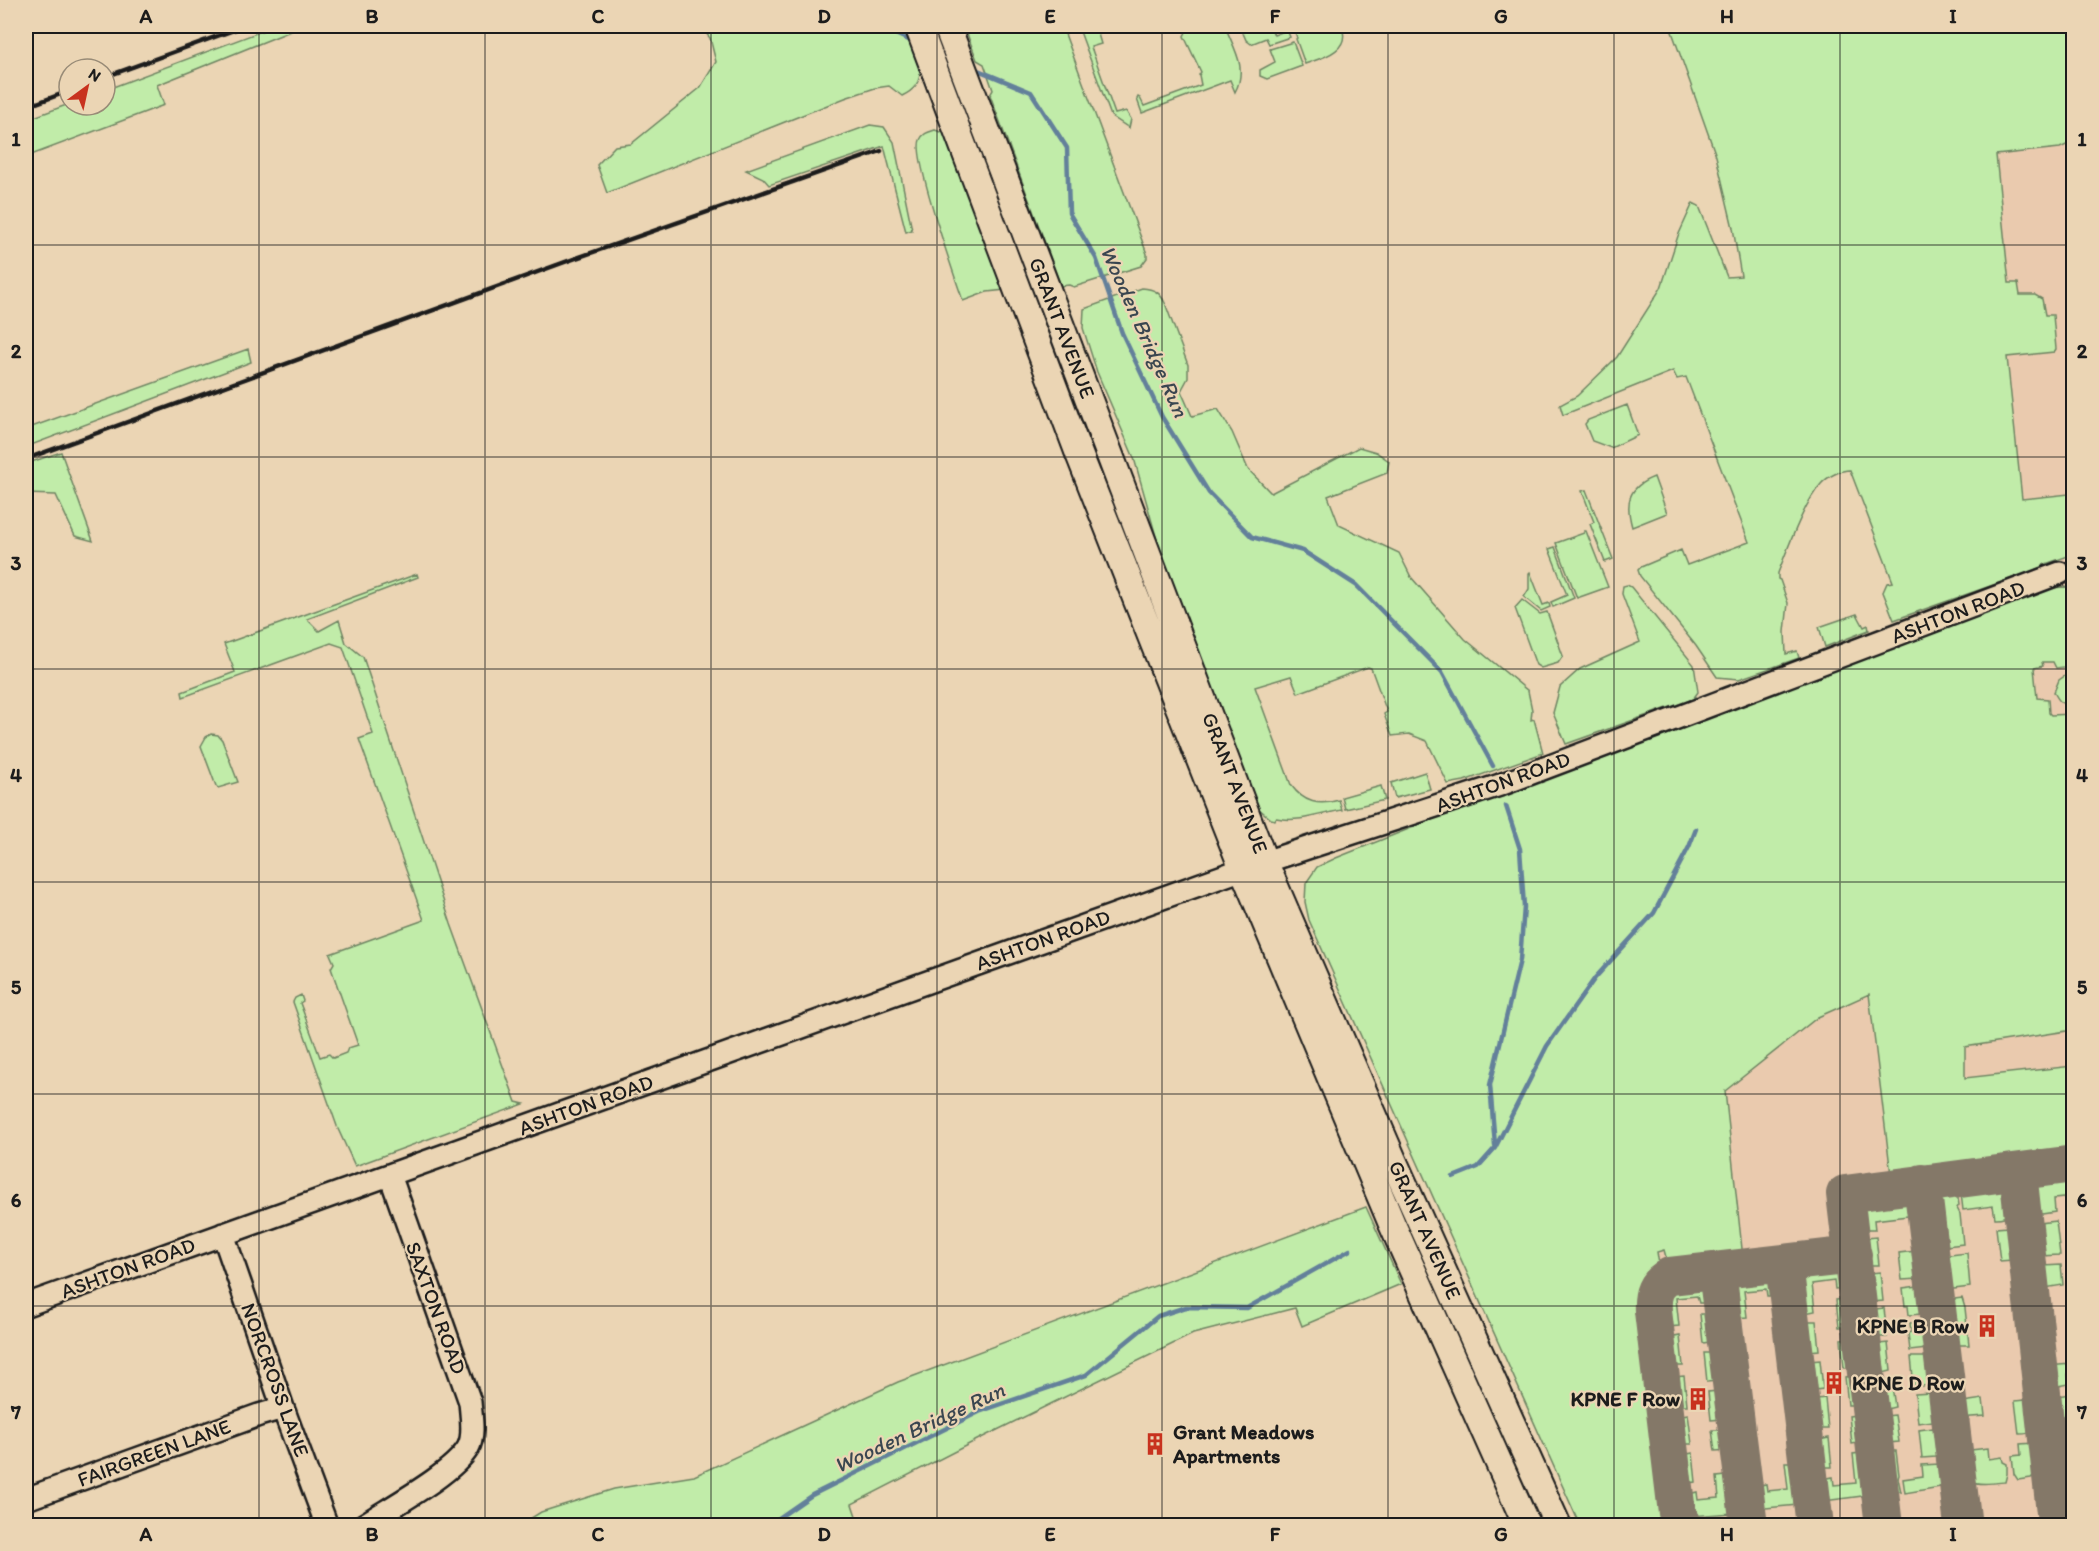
<svg xmlns="http://www.w3.org/2000/svg" width="2099" height="1551" font-family="Itim,sans-serif">
<rect width="100%" height="100%" fill="#ebd5b4"/>
<filter id="ink" filterUnits="userSpaceOnUse"><feTurbulence type="fractalNoise" baseFrequency=".0167" numOctaves="2"/><feDisplacementMap in="SourceGraphic" scale="12" xChannelSelector="R" yChannelSelector="G"/><feConvolveMatrix kernelMatrix="1 2 1 2 8 2 1 2 1" color-interpolation-filters="sRGB"/></filter>
<g filter="url(#ink)">
<path fill="#eacaae" d="M1688,26H2073V1525H1582L1320,883L1926,650L1851,447Z"/>
<path fill="#c1eca9" stroke="#6e8462" stroke-width="1.5" d="M275,26H303L157,85L164,105L26,157V120L69,104L105,105V90Z
M700,26H907C916,50 934,82 902,96L889,86L875,88L845,98L607,193L597,165L615,146L631,144L700,88L716,62L710,38Z
M964,26H1062L1147,254V258L1141,266L1074,287L1069,285L1061,286L990,95L993,90L984,64L977,60Z
M1078,26H1102L1104,30L1098,34L1101,44L1091,47L1115,114L1126,111L1131,119L1129,128L1111,116Z
M1184,26H1225C1234,49 1248,68 1235,92L1230,80L1142,113L1137,99L1138,97L1140,98L1144,106L1201,85L1199,75L1201,72L1184,36L1186,32Z
M1240,26H1270L1274,35L1287,30L1290,37L1269,44L1266,38L1251,44L1246,40Z
M1300,26H1337L1338,28L1342,27C1351,51 1322,58 1305,64L1296,39L1297,38L1294,28Z
M1670,26H2073V142L2060,148L1996,155L2009,283H2018L2020,295H2035L2042,299L2045,315H2053L2056,349L2054,352L2007,357L2022,499L2069,494C2071,509 2078,541 2071,555L2043,565L2044,567L1894,620L1883,592L1887,583L1893,582L1850,470C1841,470 1828,476 1821,484C1804,503 1788,548 1778,573V579L1780,580L1788,603L1785,632L1786,654L1797,651L1799,658L1739,679L1717,677L1696,646L1640,576L1638,570L1641,567L1681,550L1687,565L1749,542L1686,377L1677,379L1673,371L1563,415L1560,405L1577,396L1617,357L1661,288L1678,236L1693,203L1699,206L1727,277L1741,276L1733,228L1716,156Z
M1293,42L1302,66L1267,79L1260,76V70L1275,62L1270,49Z
M870,125L884,127L894,142L912,230L906,232L884,146L769,185L763,178L746,170Z
M935,130L944,133L949,140L1005,290L987,292L963,301C955,277 912,157 920,140C923,133 929,132 935,130Z
M1142,288C1154,289 1160,292 1165,303L1188,365V378L1181,391L1192,416L1218,409L1232,432L1248,469L1271,493L1359,447L1376,452L1389,461L1387,473L1328,496L1339,525L1399,553L1411,577L1465,639L1528,691L1532,710L1531,720L1534,719L1543,753L1464,781L1448,784L1427,741L1409,734L1392,736L1384,714L1387,712L1371,668L1368,667L1298,693L1291,676L1255,687L1291,785C1304,803 1319,806 1339,800L1342,810C1321,814 1297,823 1276,818L1275,820L1271,819L1258,808L1159,547L1134,458L1097,372L1083,328L1084,309Z
M248,349L251,362L26,447V429Z
M1627,405L1638,435L1611,448L1592,441L1585,424L1588,420Z
M61,452L93,541L75,536L56,495L26,494V455L31,462Z
M1654,477L1667,513L1632,527C1625,502 1628,487 1654,477Z
M1586,490L1613,559L1605,562L1590,524L1594,522L1582,491Z
M1584,531H1586L1608,587L1577,598L1556,543L1584,533Z
M1555,547L1574,598L1553,607L1551,602L1567,595L1549,549Z
M1530,572L1543,605L1549,603L1550,607L1541,611L1524,597L1529,589V573Z
M417,574L418,577L307,619L319,631L339,620L346,643L363,657L451,924L516,1102L524,1104L355,1166L338,1129L293,1002L295,998L301,995L303,1001L300,1003L320,1057L329,1054L333,1058L346,1053L348,1048L358,1045L331,968L334,963L330,954L424,920L359,739L373,734L343,647L331,643L183,697L182,692L235,672L224,644Z
M1627,585L1631,587L1694,665L1698,692L1693,699L1566,744L1553,713L1560,687L1580,669L1640,642L1622,594L1623,586Z
M2064,587L2073,588V666L2056,668L2053,662H2042L2043,666L2034,668L2037,698L2048,699L2049,713L2051,715L2073,714V1030L1965,1047V1078L2073,1066V1156L1926,1174L1891,1175L1869,994L1818,1017L1725,1091L1743,1258L1669,1268L1664,1250L1657,1252L1660,1271L1649,1281L1644,1295L1664,1478L1672,1514L1677,1525H1580L1309,920L1305,902L1306,883L1317,867L1336,858L1489,797L1722,713L1865,655L2049,588Z
M1522,600L1540,614L1547,612L1563,656L1558,663L1541,668L1536,665L1515,608Z
M1857,614L1864,627L1868,625L1869,630L1825,647L1819,627Z
M2069,673H2073V706C2062,705 2059,702 2054,692L2059,680Z
M211,734L218,735L222,740L238,782L218,788L216,786L201,746L206,737Z
M1425,772L1430,789L1395,798L1391,783Z
M1381,786L1385,800L1345,809L1342,797Z
M2073,1172V1197L2054,1199L2055,1212L2042,1214L2032,1210L2029,1193L2040,1178Z
M2000,1181C2017,1190 2021,1219 1995,1218L1993,1206L1963,1210L1960,1185Z
M1956,1185L1959,1205L1957,1208L1960,1214L1963,1244L1946,1246L1938,1241L1934,1203C1939,1194 1945,1186 1956,1185Z
M1903,1190L1915,1198L1917,1213L1908,1216L1874,1220L1875,1230H1862L1859,1209L1870,1196Z
M1366,1207L1401,1284L1302,1326L1295,1308L1193,1334L977,1440L852,1504L859,1525H520L541,1512L614,1489L694,1476L898,1382Z
M2056,1221L2060,1255L2039,1256L2034,1251V1228L2039,1223Z
M2008,1227L2016,1233L2019,1253L2012,1260L2000,1261L1996,1228Z
M1876,1237L1879,1265H1865L1861,1255V1242L1867,1238Z
M1916,1251L1922,1256L1924,1275L1919,1279L1902,1280L1899,1253Z
M1967,1253L1970,1287L1954,1289L1945,1287C1940,1280 1939,1268 1941,1260L1950,1255Z
M1836,1265L1847,1271L1849,1285L1846,1288L1835,1289L1834,1281L1812,1284L1815,1311L1805,1313L1801,1311L1797,1285L1801,1272L1810,1268Z
M2061,1265L2063,1285L2039,1289C2038,1279 2036,1273 2043,1266Z
M1762,1272C1776,1273 1787,1282 1777,1296H1767L1766,1289L1744,1291L1747,1317L1735,1318C1730,1312 1731,1306 1730,1299C1728,1274 1741,1275 1762,1272Z
M1880,1272L1883,1301L1873,1302L1867,1296L1865,1278L1870,1273Z
M1700,1280C1710,1283 1715,1293 1711,1303H1699L1697,1296L1676,1298L1679,1326L1668,1327L1665,1325L1661,1301L1662,1291L1672,1283Z
M1918,1286L1926,1290L1928,1310L1922,1314L1909,1315L1908,1306H1905L1903,1288Z
M1962,1298L1965,1308L1969,1345H1956L1957,1351L1952,1353L1944,1303L1947,1300Z
M1845,1299L1851,1304L1853,1322L1849,1327H1839L1836,1300Z
M1884,1308L1887,1337H1877L1870,1332V1314L1875,1309Z
M1700,1314H1710L1714,1317C1719,1330 1719,1342 1703,1343Z
M1808,1321H1816L1819,1350L1809,1351L1804,1346L1803,1327Z
M1922,1322L1930,1326L1932,1345L1927,1349L1910,1351L1908,1333L1911,1332L1910,1323Z
M1680,1336L1683,1366H1672C1663,1361 1664,1345 1669,1338Z
M1849,1338L1855,1341L1857,1361L1855,1366L1844,1368L1841,1339Z
M1888,1343L1891,1371L1883,1373L1875,1369L1873,1352L1879,1344Z
M1704,1353H1715L1719,1356L1720,1377L1717,1381L1707,1382Z
M1927,1357L1934,1360L1937,1380L1930,1385L1914,1387L1911,1357Z
M1820,1360L1823,1389L1815,1390L1809,1386L1807,1371L1810,1361Z
M2071,1364L2072,1373L2068,1374L2069,1384L2059,1386L2051,1383L2047,1366Z
M1684,1376L1687,1405H1679L1672,1401L1670,1381L1674,1377Z
M1855,1376L1860,1381L1862,1402L1858,1405H1848L1845,1377Z
M1891,1379L1895,1407L1887,1409L1880,1405C1877,1398 1875,1389 1879,1381Z
M1718,1391C1726,1397 1727,1411 1723,1419L1711,1420L1708,1392Z
M1931,1393L1939,1398L1940,1418L1933,1421L1918,1423L1915,1394Z
M2070,1394L2072,1406H2073V1417L2057,1418L2052,1411L2053,1399L2057,1396Z
M1825,1398L1828,1429H1817L1813,1425L1811,1405L1817,1399Z
M1983,1399L1985,1416L1958,1418L1956,1403Z
M2026,1400C2036,1402 2043,1423 2034,1431C2030,1434 2024,1434 2019,1434L2015,1401Z
M1688,1414L1692,1444C1689,1444 1683,1444 1681,1444C1672,1440 1673,1422 1678,1416Z
M1856,1415L1863,1417L1866,1433L1864,1442L1852,1444L1849,1416Z
M1895,1415L1899,1442L1888,1443L1882,1438L1880,1422L1885,1416Z
M1933,1428L1941,1431L1944,1453L1936,1457L1922,1458L1919,1430Z
M1712,1430H1721L1727,1433L1730,1450L1715,1451Z
M1829,1438L1832,1467H1823L1817,1462L1815,1447L1819,1440Z
M2034,1443L2040,1449L2041,1468L2031,1478L2018,1480L2014,1474L2012,1456L2021,1455L2020,1444Z
M1988,1448L1989,1459L2002,1457L2003,1462L2007,1464V1474L2005,1482C1975,1485 1960,1487 1962,1451Z
M1892,1451H1896L1899,1475L1898,1478L1901,1492C1885,1486 1884,1472 1885,1456Z
M1693,1453L1696,1482L1686,1483L1680,1478L1679,1459L1682,1455Z
M1860,1453L1868,1458L1872,1491L1870,1495L1824,1501C1818,1495 1818,1485 1823,1479L1833,1477L1834,1485L1856,1483L1853,1454Z
M1785,1462H1795L1799,1465L1803,1503L1798,1505L1755,1509L1753,1507L1751,1491L1755,1486L1766,1484L1767,1491L1788,1489Z
M1940,1464L1945,1466C1947,1475 1947,1480 1940,1487L1905,1493L1903,1479L1923,1476L1922,1465Z
M1726,1476L1733,1479L1737,1508L1734,1513L1692,1516L1683,1501L1685,1495L1697,1492L1698,1500L1719,1498L1717,1477Z"/>
<g fill="none" stroke-linecap="round" stroke-linejoin="round">
<path stroke="#63809a" stroke-width="4.5" d="M878,26L913,42
M973,68L1031,92L1067,148L1069,213L1096,258L1122,333L1162,417L1209,493L1252,537L1303,551L1356,585L1442,672L1493,766
M1495,1145L1490,1085L1520,960L1524,907L1520,849L1506,806
M1453,1177L1478,1167L1495,1148L1547,1046L1595,978L1654,913L1689,847L1696,829
M759,1526L773,1522L812,1495L981,1411L1086,1375L1158,1316L1186,1307L1247,1308L1350,1250"/>
<path stroke="#847868" stroke-width="38" d="M2018,1172L2056,1522
M1922,1183L1963,1526
M1784,1263L1815,1526
M1717,1271L1749,1526
M1684,1526L1677,1513L1653,1311C1652,1294 1655,1284 1670,1276L1853,1255
M1884,1526L1845,1194L2074,1164"/>
<g stroke="#1c1c1c" stroke-width="26">
<path id="minor" d="M223,1234L283,1408L327,1526
M26,1305L1243,869L1500,785L2060,573
M26,1499L259,1415L283,1408
M362,1526C389,1508 453,1474 468,1448C475,1436 471,1415 470,1402L390,1175"/>
</g>
<g stroke="#1c1c1c" stroke-width="30">
<path id="major" d="M918,26L1079,454L1243,869L1392,1224L1527,1526
M947,26L1264,861L1393,1160L1558,1526"/>
</g>
<use href="#minor" stroke="#ebd5b4" stroke-width="21"/>
<use href="#major" stroke="#ebd5b4" stroke-width="26"/>
<path stroke="#1c1c1c" stroke-width="4.5" d="M105,77L245,26
M26,107L69,91
M26,459L565,262L881,151"/>
</g>
</g>
<path fill="none" stroke="#1c1c1c" stroke-width="1.5" stroke-opacity="0.55" d="M259,26V1526M485,26V1526M711,26V1526M937,26V1526M1162,26V1526M1388,26V1526M1614,26V1526M1840,26V1526M26,245H2074M26,457H2074M26,669H2074M26,882H2074M26,1094H2074M26,1306H2074"/>
<defs>
<g id="building-bare" transform="scale(1.8)"><path d="M-4-6H4V6H1V3H-1V6H-4ZM-2.5-4.3h1.7v1.8h-1.7ZM.8-4.3h1.7v1.8H.8ZM-2.5-1h1.7V.8h-1.7ZM.8-1h1.7V.8H.8Z" fill="#c8321e" stroke="#ebd5b4" stroke-width="2.5" paint-order="stroke"/></g>
</defs>
<g fill-rule="evenodd">
<use href="#building-bare" x="1987" y="1326"/>
<use href="#building-bare" x="1834" y="1383"/>
<use href="#building-bare" x="1698" y="1399"/>
<use href="#building-bare" x="1155" y="1444"/>
</g>
<g text-anchor="middle" stroke-width="4.5" stroke-linejoin="round" paint-order="stroke">
<g font-size="21" fill="#1c1c1c" stroke="#ebd5b4">
<text transform="translate(1062 328) rotate(69)" y="7">GRANT AVENUE</text>
<text transform="translate(1958 612) rotate(-21)" y="7">ASHTON ROAD</text>
<text transform="translate(1503 782) rotate(-20)" y="7">ASHTON ROAD</text>
<text transform="translate(1235 783) rotate(69)" y="7">GRANT AVENUE</text>
<text transform="translate(1043 940) rotate(-20)" y="7">ASHTON ROAD</text>
<text transform="translate(586 1105) rotate(-20)" y="7">ASHTON ROAD</text>
<text transform="translate(1425 1230) rotate(66)" y="7">GRANT AVENUE</text>
<text transform="translate(128 1268) rotate(-20)" y="7">ASHTON ROAD</text>
<text transform="translate(436 1308) rotate(70)" y="7">SAXTON ROAD</text>
<text transform="translate(275 1380) rotate(70)" y="7">NORCROSS LANE</text>
<text transform="translate(154 1453) rotate(-20)" y="7">FAIRGREEN LANE</text>
</g>
<g font-size="21" font-weight="bold" fill="#1c1c1c" stroke="#ebd5b4" text-anchor="end">
<text x="1969" y="1333">KPNE B Row</text>
<text x="1852" y="1390" text-anchor="start">KPNE D Row</text>
<text x="1680" y="1406">KPNE F Row</text>
<text x="1173" y="1439" text-anchor="start">Grant Meadows<tspan x="1173" dy="24">Apartments</tspan></text>
</g>
<g font-size="22" font-style="italic" fill="#3a4650" stroke="#ebd5b4">
<text transform="translate(1145 331) rotate(66)" y="8">Wooden Bridge Run</text>
<text transform="translate(919 1427) rotate(-25)" y="8">Wooden Bridge Run</text>
</g>
</g>
<rect width="2099" height="1551" fill="none" stroke="#ebd5b4" stroke-width="66"/>
<g transform="translate(87 87) rotate(33)"><circle r="28" fill="#ebd5b4" stroke="#988b77" stroke-width="1.5"/>
<path d="M0-4.5L10 22L0 15L-10 22Z" fill="#c8321e"/>
<text y="-9" font-size="16" font-weight="bold" text-anchor="middle" fill="#1c1c1c">N</text>
</g>
<rect x="33" y="33" width="2033" height="1485" fill="none" stroke="#1c1c1c" stroke-width="2"/>
<g font-size="20" text-anchor="middle" font-weight="bold" fill="#1c1c1c">
<text x="146" y="23">A</text>
<text x="372" y="23">B</text>
<text x="598" y="23">C</text>
<text x="824" y="23">D</text>
<text x="1050" y="23">E</text>
<text x="1275" y="23">F</text>
<text x="1501" y="23">G</text>
<text x="1727" y="23">H</text>
<text x="1953" y="23">I</text>
<text x="16" y="146">1</text>
<text x="2082" y="146">1</text>
<text x="16" y="358">2</text>
<text x="2082" y="358">2</text>
<text x="16" y="570">3</text>
<text x="2082" y="570">3</text>
<text x="16" y="782">4</text>
<text x="2082" y="782">4</text>
<text x="16" y="994">5</text>
<text x="2082" y="994">5</text>
<text x="16" y="1207">6</text>
<text x="2082" y="1207">6</text>
<text x="16" y="1419">7</text>
<text x="2082" y="1419">7</text>
<text x="146" y="1541">A</text>
<text x="372" y="1541">B</text>
<text x="598" y="1541">C</text>
<text x="824" y="1541">D</text>
<text x="1050" y="1541">E</text>
<text x="1275" y="1541">F</text>
<text x="1501" y="1541">G</text>
<text x="1727" y="1541">H</text>
<text x="1953" y="1541">I</text>
</g>
</svg>
